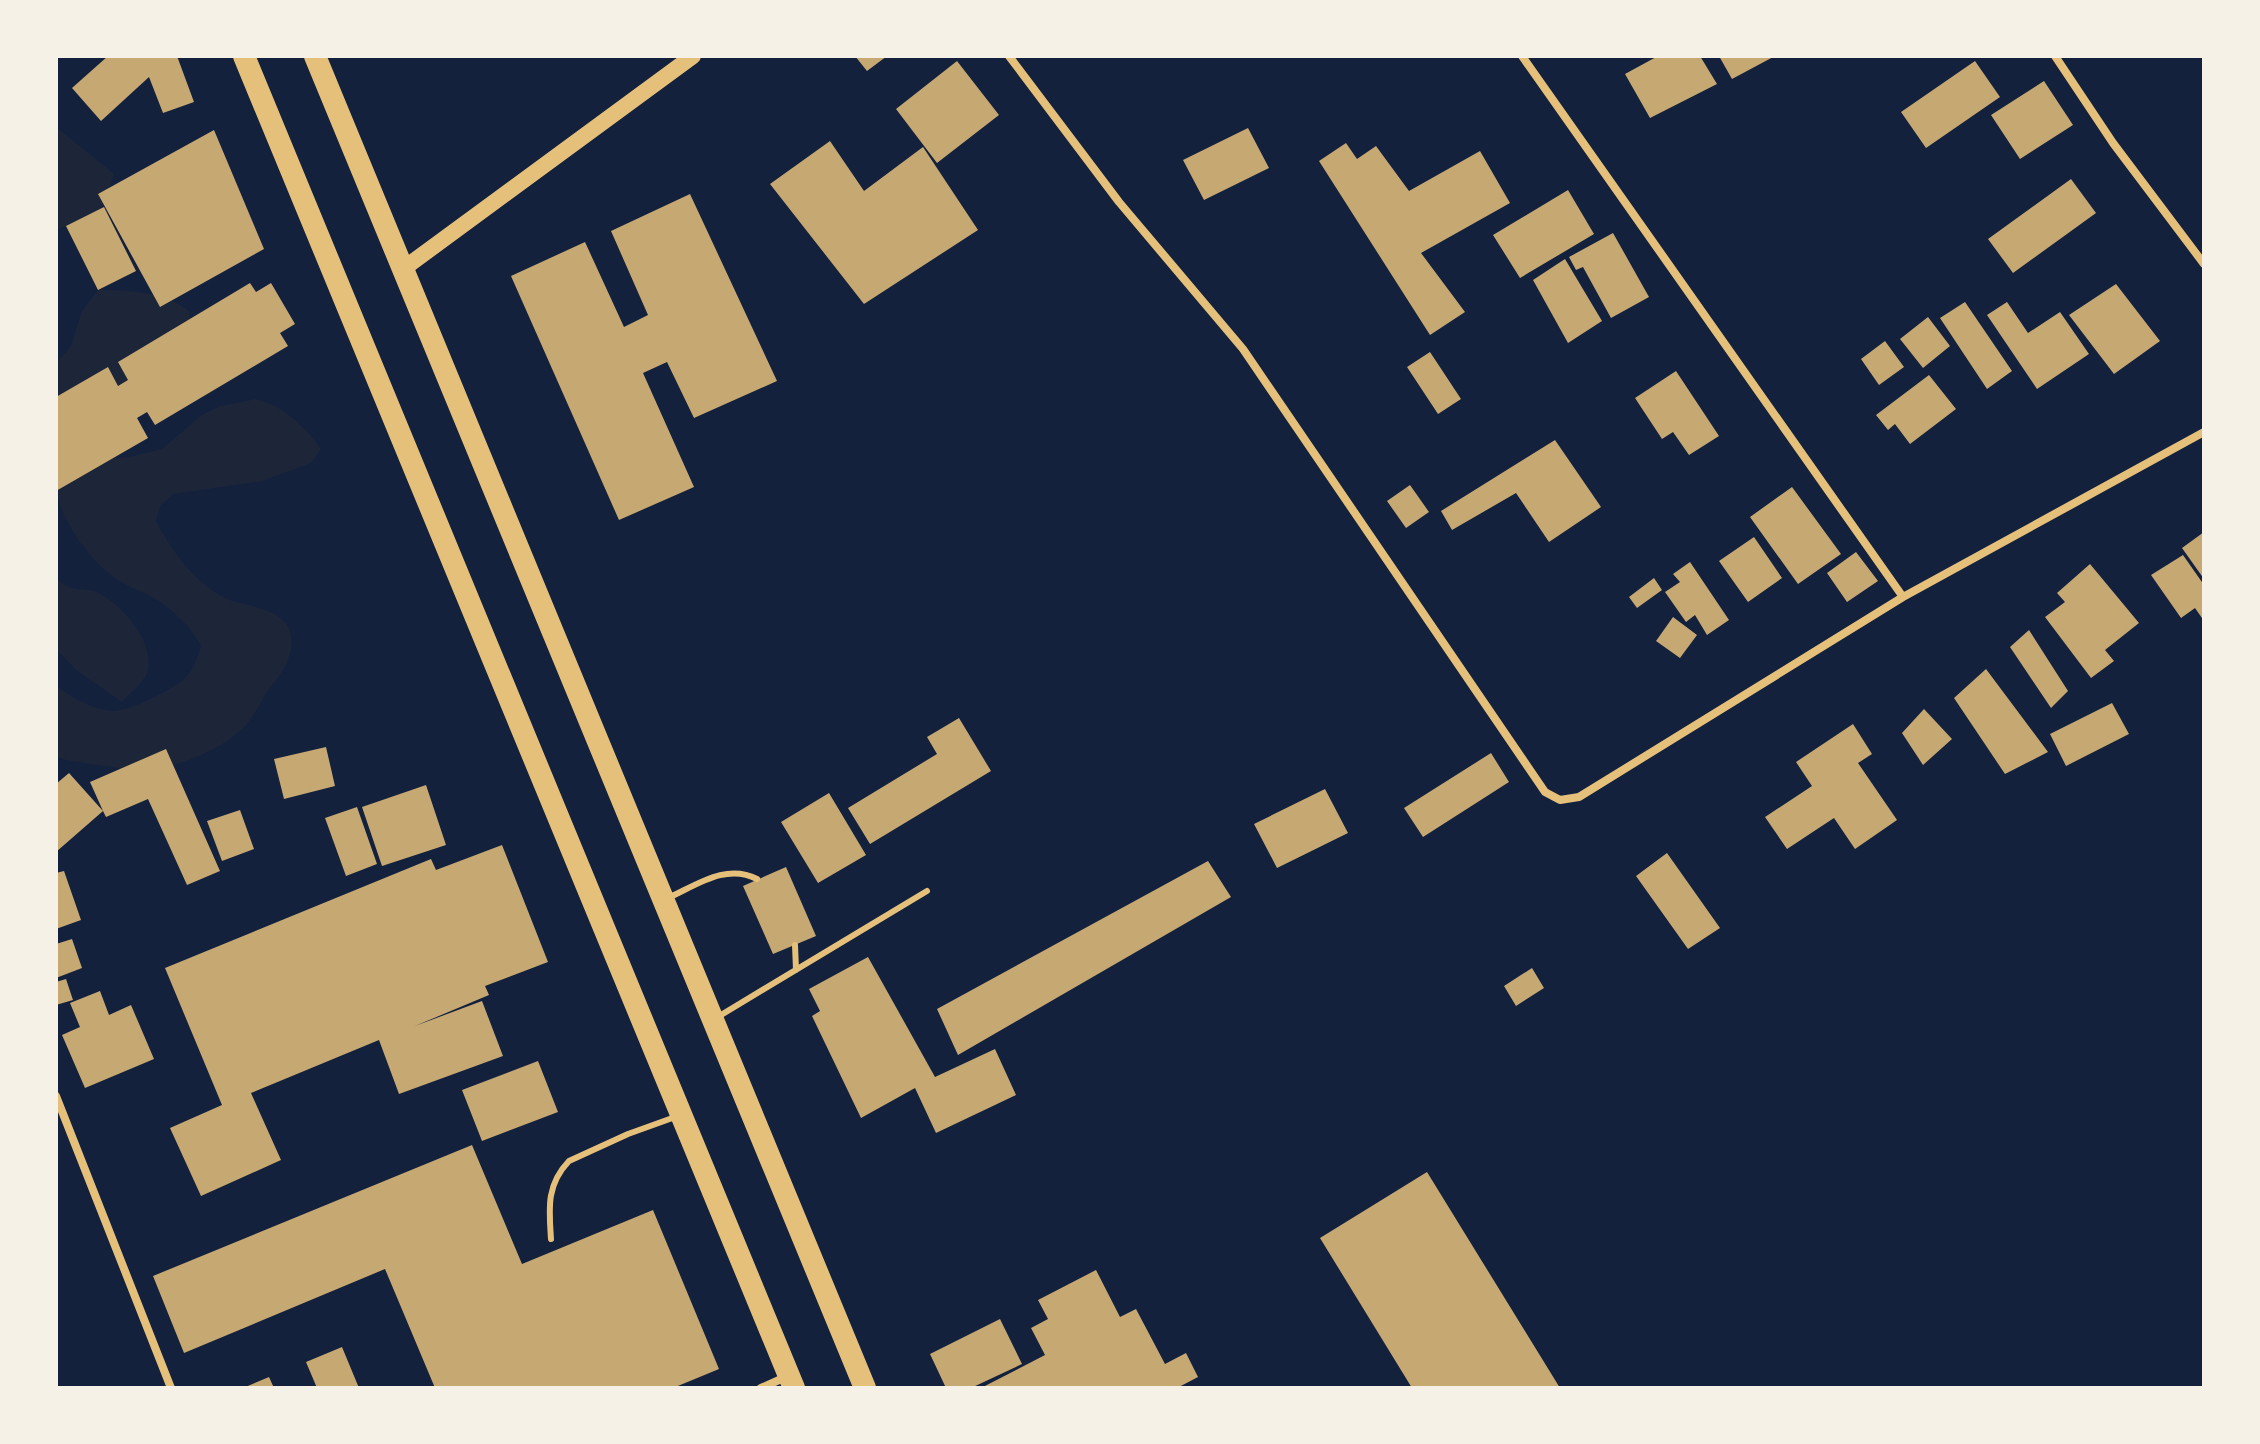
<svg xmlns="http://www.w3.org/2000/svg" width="2260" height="1444" font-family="Helvetica,sans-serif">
<rect width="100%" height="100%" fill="#14213d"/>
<path fill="#1d2539" d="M56,127L114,174C100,219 101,215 58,229Z
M98,290C128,290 166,292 189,311L191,331L180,368L118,386L85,380L56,421V363L71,346L82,311Z
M256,399C282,405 306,427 321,449L311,463L262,481L173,494L160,506L156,521C171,550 195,583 225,598C244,607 273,606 286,624C300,643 285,671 272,685C262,698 256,714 245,726C220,752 168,772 133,769C110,768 88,763 66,760L56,756V686C73,698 91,709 112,711C128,712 174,689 185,678C194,670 198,656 201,645C189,625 169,605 148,595C134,588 122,584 110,574C90,559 58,517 58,492C58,487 61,480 62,474L94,460L129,457L162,449L202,415L220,406Z
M56,578C73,595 82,586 97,592C121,603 157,644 147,673C143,683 129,694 122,702L76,670L56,649Z"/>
<path fill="#c6a872" d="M108,56H177L194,102L163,113L149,77L101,121L72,88Z
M855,56H887L867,71Z
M1658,56H1700L1717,84L1650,118L1625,74Z
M1719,56H1775L1732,79Z
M957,61L999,115L937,163L896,109Z
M1975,61L2000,97L1926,148L1901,112Z
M2044,81L2073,125L2020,159L1991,115Z
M1248,128L1269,168L1204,200L1183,160Z
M214,130L264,249L160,307L98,194Z
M830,141L864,191L923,147L978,230L864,304L770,184Z
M1346,143L1357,159L1376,146L1409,191L1480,151L1510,203L1421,253L1465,312L1430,335L1319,161Z
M2071,179L2096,213L2013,273L1988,239Z
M1568,190L1594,234L1520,278L1493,235Z
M690,194L777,381L694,418L667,362L643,373L694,487L619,520L511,276L585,242L624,327L648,315L611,231Z
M104,207L136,271L98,290L66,226Z
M1613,233L1649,297L1611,318L1583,267L1576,270L1569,257Z
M1565,259L1602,321L1568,343L1533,280Z
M250,283L256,292L271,283L295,324L280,333L288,346L155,425L147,412L137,418L148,438L56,491V397L108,367L118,386L128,380L118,362Z
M2116,284L2160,341L2114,374L2069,315Z
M1965,302L2012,371L1987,389L1940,318Z
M2007,302L2028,333L2060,312L2089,354L2037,389L1987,315Z
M1928,317L1950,346L1923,368L1900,339Z
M1885,341L1904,367L1879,385L1861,359Z
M1430,352L1461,399L1438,414L1407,367Z
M1676,371L1719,436L1689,455L1673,432L1662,439L1635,398Z
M1929,375L1956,409L1910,444L1895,424L1888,430L1876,415Z
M1555,440L1601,507L1549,542L1516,493L1452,530L1441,511Z
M1410,485L1429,512L1406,528L1387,501Z
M1792,487L1841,554L1798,584L1750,517Z
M2204,532V579L2182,548Z
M1754,537L1782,578L1748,602L1719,561Z
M1856,552L1878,581L1847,602L1827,573Z
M2183,555L2204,585V621L2195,608L2181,618L2151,575Z
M1690,562L1729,620L1707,635L1695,615L1686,622L1665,592L1680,582L1673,574Z
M2090,564L2139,623L2105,650L2114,661L2091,678L2045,617L2065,602L2057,593Z
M1654,578L1662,590L1637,608L1629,597Z
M1673,617L1697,635L1680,658L1656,641Z
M2029,630L2068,691L2051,708L2010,647Z
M1986,669L2048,752L2005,774L1954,698Z
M2112,703L2129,734L2066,766L2050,734Z
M1924,709L1952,739L1923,765L1902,733Z
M959,718L991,771L870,844L848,808L937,754L927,737Z
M1853,724L1872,754L1858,763L1897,820L1855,849L1834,818L1787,849L1765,817L1812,786L1796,762Z
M326,747L335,786L284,799L274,759Z
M166,749L220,871L187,885L148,799L106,817L103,811L56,852V784L69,773L103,811L90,782Z
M1491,753L1509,782L1423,837L1404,808Z
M426,785L446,845L382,866L362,807Z
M1325,789L1348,833L1277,868L1254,824Z
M829,793L866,855L818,883L781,822Z
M357,807L377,864L346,876L325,818Z
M240,810L254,849L222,861L207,821Z
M502,845L548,962L485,986L489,995L415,1026L482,1001L503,1056L399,1094L379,1040L251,1093L281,1160L201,1196L170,1128L222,1105L165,968L431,859L436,870Z
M1667,853L1720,928L1688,949L1636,876Z
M1208,861L1231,897L958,1055L937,1009Z
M786,867L816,936L773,954L743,886Z
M64,871L81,920L56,929V873Z
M72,939L82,968L56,978V944Z
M868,957L935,1077L995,1049L1016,1095L936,1133L915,1088L861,1118L812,1016L820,1011L809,989Z
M1532,968L1544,988L1516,1006L1504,986Z
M66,979L73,1000L56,1005V982Z
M100,991L109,1015L131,1005L154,1059L85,1088L62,1035L80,1027L70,1003Z
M538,1061L558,1112L482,1141L462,1090Z
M472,1145L522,1264L653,1210L719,1369L673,1388H435L385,1269L184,1353L153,1276Z
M1427,1172L1560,1388H1412L1320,1238Z
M1096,1270L1120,1317L1136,1309L1165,1364L1186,1353L1198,1377L1177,1388H981L1045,1355L1031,1328L1048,1319L1038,1300Z
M1000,1319L1022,1364L971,1388H946L930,1354Z
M342,1347L359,1388H317L306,1362Z
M269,1377L274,1388H243Z"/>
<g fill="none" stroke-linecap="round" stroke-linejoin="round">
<path stroke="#e5c07b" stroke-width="6" d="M668,898C697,885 726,863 757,879
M795,945L796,970
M716,1018L927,891
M551,1239C549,1209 546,1185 569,1161L628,1134L678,1116"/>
<path stroke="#e5c07b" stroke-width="8" d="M1009,56L1119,202L1243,349L1545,792L1560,800L1579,797L1903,597L2204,432
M1522,56L1903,597
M2055,56L2113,143L2204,264
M56,1096L171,1388
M761,1388L788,1376"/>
<path stroke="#e5c07b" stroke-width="16" d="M403,269L693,56"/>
<path stroke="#e5c07b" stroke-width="22" d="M244,56L794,1388
M315,56L865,1388"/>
</g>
<rect width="2260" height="1444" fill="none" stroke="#f6f1e7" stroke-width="116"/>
</svg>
